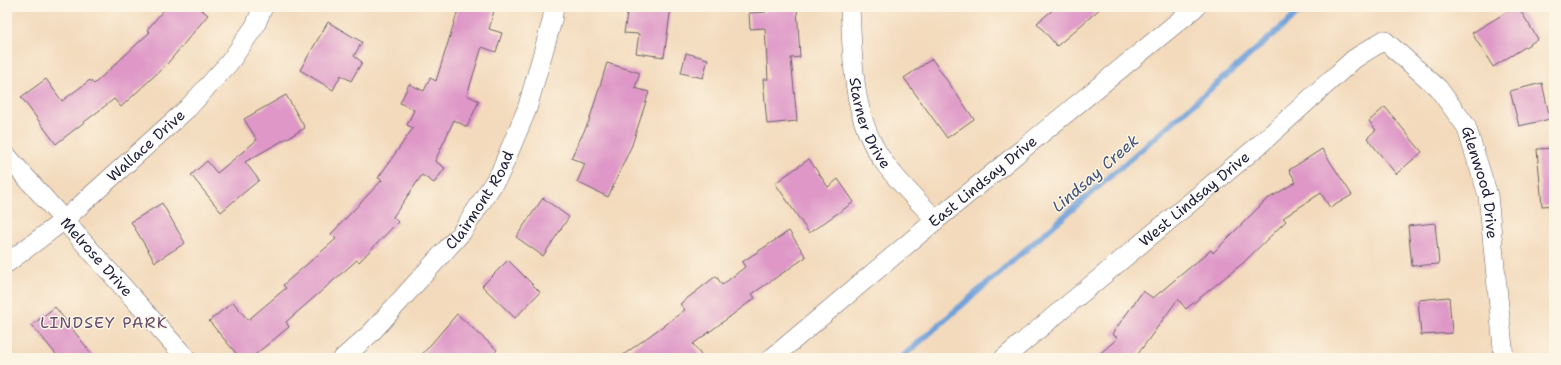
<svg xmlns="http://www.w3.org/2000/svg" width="1561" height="365" font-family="'Shantell Sans',sans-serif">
<rect width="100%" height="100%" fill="#fcf5e5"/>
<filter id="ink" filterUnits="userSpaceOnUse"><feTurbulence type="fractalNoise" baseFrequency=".025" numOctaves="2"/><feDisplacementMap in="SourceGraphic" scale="8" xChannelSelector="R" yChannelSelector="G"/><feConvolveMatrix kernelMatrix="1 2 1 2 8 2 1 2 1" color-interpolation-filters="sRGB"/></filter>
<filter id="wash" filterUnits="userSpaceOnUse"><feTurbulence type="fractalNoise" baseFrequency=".012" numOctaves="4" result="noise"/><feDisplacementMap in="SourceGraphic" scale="16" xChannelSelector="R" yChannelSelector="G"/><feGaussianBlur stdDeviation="0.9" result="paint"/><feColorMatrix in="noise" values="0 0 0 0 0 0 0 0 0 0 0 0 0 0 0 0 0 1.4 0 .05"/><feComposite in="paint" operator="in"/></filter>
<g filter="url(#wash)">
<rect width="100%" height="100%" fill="#f3dabc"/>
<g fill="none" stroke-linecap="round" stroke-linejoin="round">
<path stroke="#6fa1da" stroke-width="6" d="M901,358L1305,7"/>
</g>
<g id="blocks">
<path fill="#de97c7" d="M166,7H198L208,15L167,64L121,107L114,99L56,144L21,97L46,79L62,101L90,80L94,84L150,32L147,30Z
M459,7H495L489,29L502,33L496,52L482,47L467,95L479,101L467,127L454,120L435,161L445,168L434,183L422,175L393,217L398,222L359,262L357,260L286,322L289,327L251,358H240L209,321L233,302L248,320L286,288L283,285L336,239L331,234L382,180L378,178L413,128L407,125L414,110L400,103L409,84L424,91L430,78L436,81Z
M628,7H671L664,57L636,53L639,34L624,33Z
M766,7H797L800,57L791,58L797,121L767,124L763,79H768L765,28L750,29L749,13L766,12Z
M1056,7H1102L1057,46L1037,23Z
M1515,7H1518L1538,39L1493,67L1472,33Z
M328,22L362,42L354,56L362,62L351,81L341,75L333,90L300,70Z
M686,53L708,59L703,78L681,73Z
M932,59L974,119L947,138L904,78Z
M607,63L640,73L635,88L649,92L632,145L608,197L577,182L585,164L571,158L589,121Z
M1542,83L1550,119L1519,126L1510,91Z
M286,95L305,128L245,162L259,180L221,212L191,175L207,161L217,173L257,140L244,119Z
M1385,107L1422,152L1396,174L1367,138L1376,130L1369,121Z
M1554,148V205L1542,206L1537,149Z
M1322,149L1352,195L1330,208L1321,193L1283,218L1286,221L1243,263L1186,309L1178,299L1135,358H1095L1118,338L1112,334L1143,291L1153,298L1211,250L1213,253L1266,200L1296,182L1289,170Z
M809,159L828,187L838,179L854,202L809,233L775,183Z
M543,198L569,217L543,256L516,237Z
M162,203L185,243L155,262L131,222Z
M1435,223L1439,264L1412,266L1408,226Z
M789,231L806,257L752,294L755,298L693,344L703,358H619L685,310L680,304L716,276L722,285L745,267L742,262Z
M508,260L540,292L515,318L482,286Z
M1449,297L1452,333L1421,335L1418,300Z
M55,307L95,358H59L32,325Z
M457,314L497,350L490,358H419Z"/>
</g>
</g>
<g filter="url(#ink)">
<use href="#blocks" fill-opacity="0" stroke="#6b6268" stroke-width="1"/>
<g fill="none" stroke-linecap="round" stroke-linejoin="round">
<g stroke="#6b6268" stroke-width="20">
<g id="minor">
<path id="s1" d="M850,7C853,62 851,119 886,165C901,185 919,202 936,220"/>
<path id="s2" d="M7,156L186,358"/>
<path id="s3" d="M7,263L63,221L188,108L229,63L255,26L263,7"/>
<path id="s4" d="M343,358L371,333L462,232L500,173L527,109L552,21L554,7"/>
<path id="s5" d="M772,358L936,220L1196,7"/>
<path id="s6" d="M1004,358L1258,146L1354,59L1384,40L1438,88L1466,126L1488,195L1504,358"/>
</g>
</g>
<use href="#minor" stroke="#fff" stroke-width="19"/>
</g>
</g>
<g text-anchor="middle" stroke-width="3" stroke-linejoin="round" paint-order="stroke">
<g font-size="15" fill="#22223b" stroke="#fcf5e5">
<text dy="5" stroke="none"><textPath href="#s1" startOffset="119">Starner Drive</textPath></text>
<text dy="5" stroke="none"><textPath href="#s3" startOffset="182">Wallace Drive</textPath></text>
<text dy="5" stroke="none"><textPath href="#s5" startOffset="275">East Lindsay Drive</textPath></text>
<text dy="5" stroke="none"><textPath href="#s6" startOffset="674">Glenwood Drive</textPath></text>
<text dy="5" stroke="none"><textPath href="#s4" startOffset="210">Clairmont Road</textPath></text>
<text dy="5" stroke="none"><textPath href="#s6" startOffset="248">West Lindsay Drive</textPath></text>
<text dy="5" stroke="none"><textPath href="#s2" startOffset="135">Melrose Drive</textPath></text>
</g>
<g font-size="16" font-style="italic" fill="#41557b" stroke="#fcf5e5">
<text transform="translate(1095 173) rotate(-41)" y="6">Lindsay Creek</text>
</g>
<g font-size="16" letter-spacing="1" fill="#644b6c" stroke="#fcf5e5">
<text x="104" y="328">LINDSEY PARK</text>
</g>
</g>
<rect width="1561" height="365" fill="none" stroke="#fcf5e5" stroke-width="24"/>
</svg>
